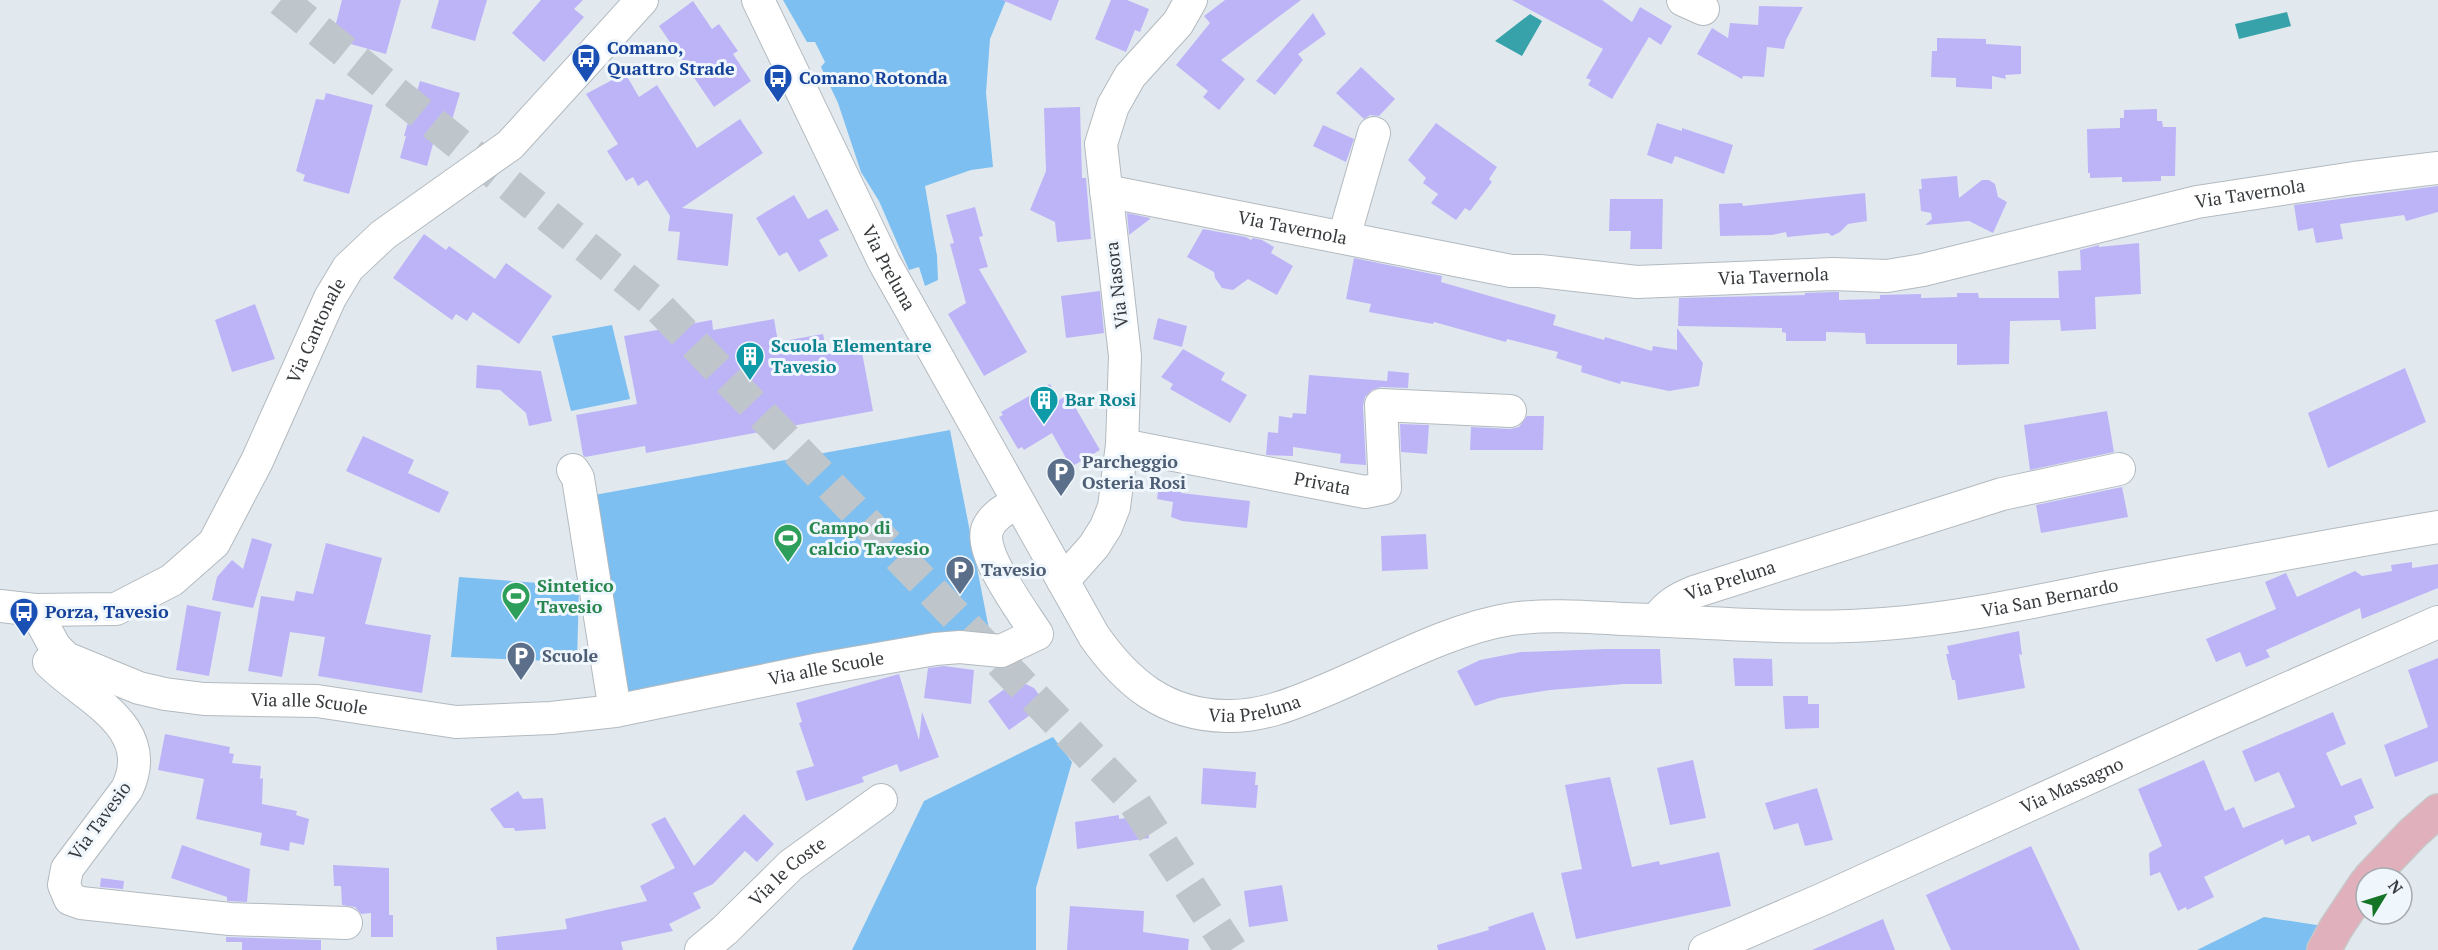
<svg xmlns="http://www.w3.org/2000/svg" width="2438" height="950" font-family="'PT Serif',serif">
<rect width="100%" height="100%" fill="#e1e9ef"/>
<path fill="#7cbff0" d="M783,0H1006L990,39L986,93L993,167L971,170L925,186L937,256L938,280L925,286L919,267L909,270L879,201L861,172L838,103L821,67L825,62L815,42H807Z
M612,325L630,399L571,411L552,336Z
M950,430L989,629L937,634L625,694L589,496Z
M459,577L579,586L577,662L451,657Z
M1053,737L1072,762L1036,888V950H852L924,801Z
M2264,917L2336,928L2324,950H2197Z"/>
<path fill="#38a2aa" d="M2287,12L2291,26L2239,39L2235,24Z
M1530,14L1542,21L1522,56L1495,41Z"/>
<path fill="#bdb4f8" d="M342,0H401L386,54L340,41L342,35L334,31Z
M439,0H487L475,41L431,28Z
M541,0H583L574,9L584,17L544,62L512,33Z
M1002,0H1059L1051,21Z
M1111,0H1127L1149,9L1140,32L1135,30L1126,52L1095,39Z
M1225,0H1301L1221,60L1245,79L1219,110L1203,97L1208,91L1176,65L1210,23L1204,16Z
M1512,0H1602L1632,22L1640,7L1672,26L1661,45L1649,37L1612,99L1588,85L1591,80L1586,78L1603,49Z
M693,1L712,29L719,24L738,51L733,54L751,81L714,107L659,26Z
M1759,6L1803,7L1786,40L1784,49L1767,47L1764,77L1743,76L1742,79L1697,54L1712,28L1728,38L1730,23L1758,25Z
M1313,13L1326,34L1298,54L1303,60L1275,95L1256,81Z
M1937,38L1986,39V44L2021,46V74L2005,75L2006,79L1992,76V89L1956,87V78L1931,77L1932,51H1937Z
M1361,67L1395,99L1379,116L1370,115L1364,119L1336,93Z
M625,73L639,97L657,85L697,148L740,119L763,153L682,208L733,214L728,266L677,260L680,232L668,231L670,216L647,180L638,186L633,177L626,181L607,151L618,144L586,94Z
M420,81L460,93L444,147L433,144L427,166L400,158L406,136H404Z
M326,93L373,105L349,194L303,181L305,175L296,171L316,99L324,100Z
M1080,107L1082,178H1086L1091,239L1057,242L1055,222L1030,210L1046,171L1044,108Z
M2157,109V121H2162L2163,127H2176L2175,176H2161V181L2122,182V177L2090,178V173H2088L2087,129L2120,128V118H2124V110Z
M1436,123L1497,167L1489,179L1492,182L1470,211L1465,208L1456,220L1431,203L1438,194L1423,183L1426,178L1408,160Z
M1657,123L1682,131V128L1733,145L1724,174L1675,156L1672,164L1647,155Z
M1323,125L1354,139L1346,162L1313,146Z
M1957,176L1959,198L1982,180H1989L1995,184L1998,197L2007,202L1993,233L1969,221L1925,225L1932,219L1931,213L1921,211L1919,189H1922L1921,179Z
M2438,186V212L2406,221L2404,215L2340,224L2343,239L2316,243L2313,228L2298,231L2294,205Z
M1865,193L1867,221L1848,224L1840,232L1832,236L1828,233L1787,237L1786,232L1772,235L1720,236L1719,204L1742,203L1743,206Z
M794,195L808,219L827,209L839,230L819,240L828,256L799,272L787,252L779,256L756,218Z
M1610,199H1663L1662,249H1630L1631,231H1609Z
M975,207L983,236L979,237L988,267L979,269L1027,352L984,376L948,314L966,303L950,244L954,243L946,215Z
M1127,213L1150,218V219L1129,235Z
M1203,229L1246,237L1251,240L1253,238L1262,240L1274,247L1271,253L1293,266L1277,295L1248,279L1233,290L1222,288L1215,278L1214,272L1187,257Z
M424,234L446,250L449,246L495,279L506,263L552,296L519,344L473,312L467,321L456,314L452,320L393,278Z
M2139,243L2141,294L2095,297L2096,329L2061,331L2060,320L2010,321L2009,364L1957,365V344H1866L1865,333L1826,332V341H1786V333L1782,332V328L1678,326L1679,298L1805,295V293L1833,292H1839V300L1880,299V295L1921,294V298L1957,297V293H1978L1979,298H2059L2058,271L2081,270L2080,250L2099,245V247Z
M1354,258L1442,276L1441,282L1556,315L1553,325L1604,340L1605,337L1652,351L1653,346L1677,350V328L1703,363L1699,386L1669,391L1621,381L1620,384L1581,372L1582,366L1556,358L1558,352L1507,339L1506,342L1434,322L1433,324L1369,312L1371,304L1346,299Z
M1100,291L1104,333L1066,338L1061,296Z
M255,304L275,359L232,372L215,320Z
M1158,318L1187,326L1182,347L1153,339Z
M774,319L778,342L823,334L827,354L861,347L873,411L646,453L645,446L585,457L583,455L576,415L637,404L624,336L712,320L713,330Z
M1183,349L1225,373L1221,380L1247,395L1230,423L1170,389L1173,384L1161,377Z
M477,365L541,371L552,421L529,426L526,413L500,390L476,388Z
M2405,368L2426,422L2328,468L2308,413Z
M1388,371L1409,373L1408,388L1381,387L1372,390L1365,397L1363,406L1366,465L1340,463L1341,454L1293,447V456L1266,455L1268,432L1278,433L1279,416L1292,418L1293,413L1306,414L1309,375L1387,381Z
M1050,384L1059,400L1068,395L1100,450L1071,467L1052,433L1024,450L1022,447L1018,449L999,417L1003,415L1001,412Z
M2107,411L2114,452L2030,470L2024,425Z
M1527,416H1544L1543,450H1470L1471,427L1510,429L1519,427Z
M1400,424L1429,425L1427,454L1401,452Z
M363,436L414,460L408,473L449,492L439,513L346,471Z
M1160,478L1183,482L1181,493L1250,501L1247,528L1182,521L1171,517L1173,502L1157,499Z
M2122,487L2128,517L2041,533L2036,505Z
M1426,534L1428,569L1382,571L1381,536Z
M252,538L272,544L253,608L212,600L217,577L232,560L243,569Z
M326,543L382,558L365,624L431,635L422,693L318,676L325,637L290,632L282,677L248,671L261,596L294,601L296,591L313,594Z
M2412,562V568L2438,564V588L2362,619L2360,608L2266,650L2270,657L2246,667L2240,652L2216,662L2206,639L2276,609L2265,582L2286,573L2297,597L2355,571L2362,576L2392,571L2391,565Z
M187,605L221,612L209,676L176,670Z
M2019,631L2022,655L2019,654L2025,688L1958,700L1955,680H1952L1946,654H1949L1947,646Z
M1605,649H1660L1662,684H1624L1550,690L1499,698L1475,706L1457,671L1480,660L1521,652Z
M1733,658L1772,659L1773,686H1735Z
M2438,658V761L2395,777L2384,745L2428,727L2408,670Z
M944,666L974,670L971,704L924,698L928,668Z
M899,674L919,740L922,712L939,757L900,772L897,764L862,777L864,782L806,801L796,771L814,766L799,723L802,722L796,703Z
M1017,680L1034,688L1046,704L1009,730L988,701Z
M1783,696H1808V704H1819V728L1785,729Z
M2333,712L2346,744L2326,753L2341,786L2361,778L2374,808L2354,816L2357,824L2312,842L2309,835L2285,845L2283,839L2204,877L2214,897L2187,910L2186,907L2178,911L2160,872L2150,876L2149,853L2162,846L2138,789L2204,760L2225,811L2234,807L2243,828L2295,807L2279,772L2255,782L2242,751Z
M165,734L230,747L229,753L234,754L232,763L261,766L260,779L263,778L262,804L297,811L296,815L309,819L304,845L290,842L289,851L260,845L262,833L196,819L204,779L158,770Z
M1693,760L1706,818L1670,825L1657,768Z
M1203,768L1256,772L1255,785H1258L1256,808L1201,804Z
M1610,777L1632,867L1659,861L1660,865L1719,852L1731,906L1576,939L1561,873L1582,869L1565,785Z
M1817,788L1833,840L1805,846L1798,823L1774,830L1765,803Z
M518,791L523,799L543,798L546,829L515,831L514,828H504L490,809Z
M744,814L774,844L757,862L745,851L713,884L693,893L701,908L669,924L673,931L621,942L623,950H497L496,937L567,929L565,919L647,901L640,886L675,868L651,824L665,817L694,866Z
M1119,815V819L1146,815L1149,838L1077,849L1075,822Z
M182,845L250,869L247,902L227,901V897L171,878Z
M2031,846L2080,950H1951L1926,895Z
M333,865L389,868V915H393V937H371V913L361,914L355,907L342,905L341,886H334Z
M101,878L124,881L123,889L100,887Z
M1282,885L1288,921L1249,927L1244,891Z
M1070,906L1144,911L1143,932L1189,939L1188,950H1067Z
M1533,912L1546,950H1438L1437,945L1489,930L1488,927Z
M1883,919L1895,950H1812Z
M226,937L321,940V950H242V942H226Z"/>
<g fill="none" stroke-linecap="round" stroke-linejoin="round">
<path stroke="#bfc6cb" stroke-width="33" stroke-dasharray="33 16" stroke-linecap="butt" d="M281,0L653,301L1132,799L1231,950"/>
<g stroke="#b3babf" stroke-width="34">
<g id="minor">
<path id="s1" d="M758,0L884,262L1094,636C1127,683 1165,715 1226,716C1260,717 1290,705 1321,692C1380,668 1448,629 1511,619C1548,614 1586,617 1623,619C1710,622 1797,631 1884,624C1961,618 2037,601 2113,586C2221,566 2329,545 2438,527"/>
<path d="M1683,0L1703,9"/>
<path id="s2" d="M1106,191L1511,271H1540L1637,282L1833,274L1887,276L1923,270L2197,202L2354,178L2438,168"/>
<path d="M1344,237L1374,133"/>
<path id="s3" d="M1122,445L1365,492L1385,488L1381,405L1510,411"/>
<path d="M573,470L578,478L615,711"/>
<path d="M1063,581L1094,546L1106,527L1114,507L1122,445L1125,356L1101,144L1113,106L1130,76L1178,23L1191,0"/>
<path id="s4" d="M0,606L35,610L116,609L172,580L214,543L257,461L330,298L348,268L383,235L510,145L642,0"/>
<path id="s5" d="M35,610L55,647L66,658L139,688L165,694L204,699L317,701L456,722L551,718L615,711L820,669L935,649L960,647L1001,651L1037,634C1023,612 980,555 987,530C992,516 1006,509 1018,502"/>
<path id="s6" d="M1656,620C1667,605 1677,599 1694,592L2002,494L2119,469"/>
<path d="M49,662C84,698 157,726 127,789L67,869L64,885L70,899L81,903L230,919L346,923"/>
<path id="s7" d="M701,950L725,930L791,865L881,800"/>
<path id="s8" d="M1705,950L1823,899L2205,725L2438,622"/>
</g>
</g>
<g stroke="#c7c8c8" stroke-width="36">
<path id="major" d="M2370,878L2413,833L2438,811
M2324,950L2336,928L2366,883"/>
</g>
<use href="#minor" stroke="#fff" stroke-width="32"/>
<use href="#major" stroke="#e0b0bc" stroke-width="33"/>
</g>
<defs>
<g id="bus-pin" transform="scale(1.5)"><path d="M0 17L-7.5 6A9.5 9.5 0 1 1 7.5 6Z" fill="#1a4fb4" stroke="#eff6fc"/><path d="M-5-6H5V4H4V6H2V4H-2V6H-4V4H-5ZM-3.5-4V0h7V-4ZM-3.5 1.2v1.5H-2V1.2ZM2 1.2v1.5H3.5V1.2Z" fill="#fff"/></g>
<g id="building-pin" transform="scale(1.5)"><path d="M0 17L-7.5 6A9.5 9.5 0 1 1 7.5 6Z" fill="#0f9aa8" stroke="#eff6fc"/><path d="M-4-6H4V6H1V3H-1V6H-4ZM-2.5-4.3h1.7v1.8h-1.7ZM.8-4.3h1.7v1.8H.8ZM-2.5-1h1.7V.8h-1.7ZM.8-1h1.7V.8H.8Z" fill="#fff"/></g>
<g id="parking-pin" transform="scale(1.5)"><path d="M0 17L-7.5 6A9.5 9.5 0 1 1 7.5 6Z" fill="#5c6f8a" stroke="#eff6fc"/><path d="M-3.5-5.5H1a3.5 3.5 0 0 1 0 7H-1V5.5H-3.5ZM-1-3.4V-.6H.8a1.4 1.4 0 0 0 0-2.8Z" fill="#fff"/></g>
<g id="stadium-pin" transform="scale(1.5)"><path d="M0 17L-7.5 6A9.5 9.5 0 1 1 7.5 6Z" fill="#2e9e5b" stroke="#eff6fc"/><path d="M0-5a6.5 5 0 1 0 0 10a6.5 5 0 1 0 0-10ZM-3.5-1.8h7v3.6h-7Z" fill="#fff"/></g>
</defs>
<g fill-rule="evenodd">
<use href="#bus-pin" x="586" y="58"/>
<use href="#bus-pin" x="778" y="78"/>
<use href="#building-pin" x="750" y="356"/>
<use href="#building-pin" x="1044" y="400"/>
<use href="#parking-pin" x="1061" y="472"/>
<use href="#stadium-pin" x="788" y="538"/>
<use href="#parking-pin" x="960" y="570"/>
<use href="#stadium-pin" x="516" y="596"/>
<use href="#bus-pin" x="24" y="612"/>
<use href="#parking-pin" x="521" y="656"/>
</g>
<g text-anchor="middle" stroke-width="6" stroke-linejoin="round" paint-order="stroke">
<g font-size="18" font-weight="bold" fill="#164399" stroke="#eff6fc" text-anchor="start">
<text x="607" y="54">Comano,<tspan x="607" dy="21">Quattro Strade</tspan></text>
<text x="799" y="84">Comano Rotonda</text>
<text x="45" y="618">Porza, Tavesio</text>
</g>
<g font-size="18" fill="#373a3c" stroke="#eff6fc">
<text dy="6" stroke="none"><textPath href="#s2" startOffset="1162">Via Tavernola</textPath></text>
<text dy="6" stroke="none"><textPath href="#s2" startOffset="190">Via Tavernola</textPath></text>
<text dy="6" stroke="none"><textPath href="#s1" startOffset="298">Via Preluna</textPath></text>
<text dy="6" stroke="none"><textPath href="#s2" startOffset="676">Via Tavernola</textPath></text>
<text transform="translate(1117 285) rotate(-97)" y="6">Via Nasora</text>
<text dy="6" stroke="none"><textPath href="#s4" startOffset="471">Via Cantonale</textPath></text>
<text dy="6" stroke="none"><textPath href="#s3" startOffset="204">Privata</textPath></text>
<text dy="6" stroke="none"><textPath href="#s6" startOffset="86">Via Preluna</textPath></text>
<text dy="6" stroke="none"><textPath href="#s1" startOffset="1725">Via San Bernardo</textPath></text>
<text dy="6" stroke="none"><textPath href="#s5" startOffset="831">Via alle Scuole</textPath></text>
<text dy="6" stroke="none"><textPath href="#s5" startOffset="308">Via alle Scuole</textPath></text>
<text dy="6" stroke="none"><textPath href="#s1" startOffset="910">Via Preluna</textPath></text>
<text dy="6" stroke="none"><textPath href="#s8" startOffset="402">Via Massagno</textPath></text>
<text transform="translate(100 821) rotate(-54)" y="6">Via Tavesio</text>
<text dy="6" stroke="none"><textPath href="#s7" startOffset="117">Via le Coste</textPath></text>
</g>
<g font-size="18" font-weight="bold" fill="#0d838f" stroke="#eff6fc" text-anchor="start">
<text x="771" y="352">Scuola Elementare<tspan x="771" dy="21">Tavesio</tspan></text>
<text x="1065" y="406">Bar Rosi</text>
</g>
<g font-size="18" font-weight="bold" fill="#4e5e75" stroke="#eff6fc" text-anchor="start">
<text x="1082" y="468">Parcheggio<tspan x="1082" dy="21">Osteria Rosi</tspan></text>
<text x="981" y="576">Tavesio</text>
<text x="542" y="662">Scuole</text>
</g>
<g font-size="18" font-weight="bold" fill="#27864d" stroke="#eff6fc" text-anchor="start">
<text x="809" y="534">Campo di<tspan x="809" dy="21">calcio Tavesio</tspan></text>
<text x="537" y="592">Sintetico<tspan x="537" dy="21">Tavesio</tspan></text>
</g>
</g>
<g transform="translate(2384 896) rotate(52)"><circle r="28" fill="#eff6fc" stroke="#a5abaf" stroke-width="1.5"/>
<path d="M0-4.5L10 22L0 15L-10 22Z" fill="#147526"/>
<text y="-9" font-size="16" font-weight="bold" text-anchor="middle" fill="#373a3c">N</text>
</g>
</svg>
